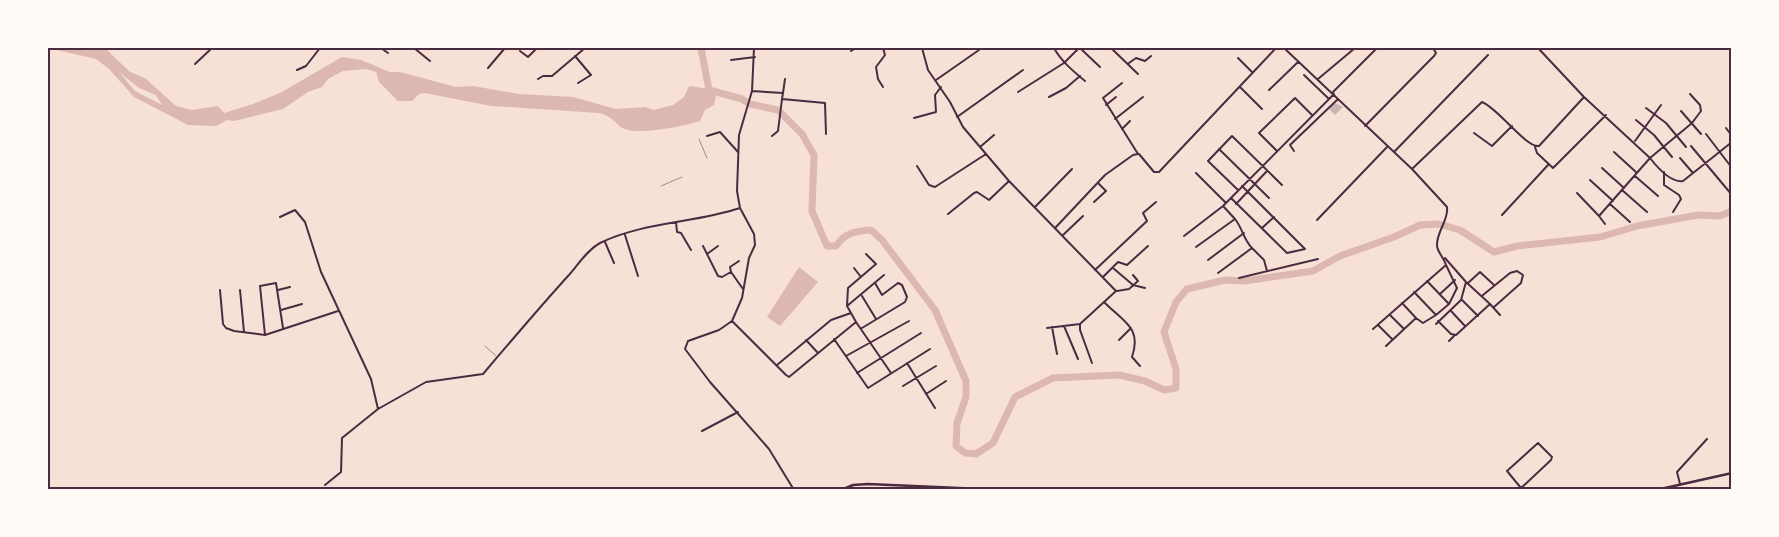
<svg xmlns="http://www.w3.org/2000/svg" width="1779" height="537" font-family="Helvetica,sans-serif">
<rect width="100%" height="100%" fill="#f7e1d7"/>
<path fill="#dcb8b0" fill-rule="evenodd" d="M48,48H105L130,72L145,78L176,106L192,110L218,106L224,113L253,104L280,93L342,57L361,60L390,72H400L456,87L473,86L519,94L573,97L616,109L645,107L654,110L673,105L684,97L689,86L717,90L714,105L705,110L700,121C686,126 638,135 625,129C615,125 615,117 599,113L491,106L425,93L419,94L412,101H398L379,82L376,72L366,69L343,71L328,79L322,87L308,92L283,109L234,121L227,120L216,126L188,125L134,97L109,69L96,59ZM119,72L139,88L156,95L162,105L135,91Z
M799,267L818,282L780,326L767,317Z"/>
<g fill="none" stroke-linecap="round" stroke-linejoin="round">
<path stroke="#dcb8b0" stroke-width="7" d="M701,48L709,90L707,93
M709,90L742,99L750,104L778,110L802,134L814,155L812,211L827,246H836C845,233 855,231 871,230L882,240L935,310L966,381V397L957,423L956,446L965,453L976,454L993,443L1015,397L1053,378L1119,375L1145,381L1164,390L1176,388V369L1164,332L1176,302L1187,289L1225,280L1245,281L1313,271L1340,256L1394,237L1420,225L1439,224L1460,230L1494,252L1517,246L1600,237L1637,226L1698,215L1720,216L1732,211"/>
</g>
<path fill="#ccb4b1" d="M1335,103L1343,107L1335,115L1329,109Z"/>
<g fill="none" stroke-linecap="round" stroke-linejoin="round">
<path stroke="#4a2c40" stroke-width="0.5" d="M699,139L707,158
M661,186L682,177
M485,346L496,356"/>
<path stroke="#4a2c40" stroke-width="2" d="M381,48L388,53
M414,48L430,61
M754,48L752,91L739,135L737,191L740,208L754,234L755,245L749,258L742,298L732,321L719,330L688,341L685,349L710,382L769,449L794,490
M922,48L928,70L950,102L963,127L1009,181L1116,291
M1054,48C1061,61 1073,71 1085,81
M1080,48L1100,67
M1102,48H1108
M1111,48L1138,74
M1284,48L1412,169L1482,102C1498,108 1526,148 1539,146L1584,97L1538,48
M520,51L528,57L537,48
M851,51L856,48
M575,56L591,75L578,83
M1238,58L1252,72
M731,60L755,57
M1129,63L1136,58L1145,61L1151,56
M195,64L212,48
M488,68L505,48
M297,70L306,66L320,48
M1304,75L1329,99
M538,79L543,76H552L585,48
M1318,79L1355,48
M936,80L979,50
M883,87L878,79L876,67L885,55L883,48
M1240,87L1262,109
M1269,90L1298,62
M752,91L783,93L782,99L825,103L826,134
M1018,92L1064,63L1079,48
M1333,92L1377,48
M783,93L785,79
M1690,94L1700,105L1701,111L1692,123L1650,158C1657,167 1670,183 1683,181L1732,142
M1049,97L1066,88L1080,76
M1106,105L1116,97
M1646,108L1666,123L1686,147
M1681,111L1701,134
M957,117L1023,70
M914,118L936,112L935,95L941,87
M1115,119L1143,97
M1636,120L1654,135L1672,157
M1365,126L1434,56L1436,53L1433,48
M1726,128L1732,136
M1122,129L1130,121
M1474,133L1492,146L1512,126
M1706,134L1732,168
M707,136L720,132L738,152
M772,136L778,131L782,99
M1635,141L1661,105
M1691,146L1732,195
M980,147L994,135
M1535,147L1537,153L1553,168L1606,115
M1219,149L1269,198
M1277,151L1259,133L1295,98L1312,115
M1294,151L1290,145L1338,99
M1394,152L1488,55
M1614,152L1637,173
M1139,154L1154,172H1159L1276,48
M1680,158L1693,173
M917,166L929,185L935,187L986,154
M1602,168L1624,188
M1664,172V185L1679,195L1681,199L1673,212
M1196,173L1226,203
M1635,176L1658,196
M1590,180L1613,201
M1238,190L1208,161L1232,136L1282,185
M1622,190L1647,212
M1577,193L1599,216L1650,158L1584,97
M1231,198L1287,253L1305,249L1242,186
M1094,202L1106,191L1098,183
M1236,204L1267,171
M1610,204L1630,222
M1035,207L1072,169
M948,214L974,193L977,192L989,200L1009,181
M1502,215L1548,165
M1599,216L1605,224
M280,217L295,210L305,222L321,272L371,379L378,409L426,382L483,374C511,341 539,308 568,276C578,265 587,250 600,243C643,222 695,223 740,208
M1317,220L1387,147
M676,222L677,232L681,233L691,250
M1056,227L1105,175L1133,155L1138,154L1103,98L1122,83
M1262,228L1274,217
M625,235L638,276
M1063,235L1083,216
M1184,236L1223,206L1334,94
M605,242L614,263
M703,246L718,276L722,277L731,272L743,289
M1196,247L1235,219L1223,206
M1252,248L1264,260L1267,271
M707,254L718,246
M1208,260L1244,233
M48,264L49,265
M854,268L861,277
M1113,268L1133,285L1145,288
M1095,270L1147,221L1143,213L1156,202
M731,272L730,267L739,261
M1218,273L1252,248C1243,239 1243,229 1235,219
M1103,277L1118,262L1127,265L1148,246
M1239,278L1318,259
M1427,281L1449,304L1457,288L1446,265
M1468,283L1480,272L1494,285
M220,290L223,324L226,328L234,331L265,335L338,311
M240,290L244,332
M278,290L290,287
M1117,291L1129,289L1138,281L1133,275
M1440,294L1455,280
M1483,295L1510,273L1517,271L1523,275L1521,283L1494,307
M862,296L876,319
M1462,300L1478,316
M1105,303C1124,322 1142,328 1132,357L1140,366
M1402,303L1416,318
M1490,304L1500,315
M847,306L848,288L876,264L866,254
M281,310L302,304
M1451,311L1465,326
M851,313L847,306L884,275
M1390,315L1404,329
M1436,315L1449,304
M732,321L786,375L789,377L856,322L851,313L831,320L777,365
M1438,321L1451,334L1456,335L1490,304L1466,282
M856,322L891,373
M1436,324L1461,300L1466,282L1445,258
M1378,325L1392,339
M1064,326L1078,359
M1052,327L1057,354
M862,328L905,302L907,297L902,285L898,283L882,295L875,283
M1047,328L1080,324
M1373,329L1446,265C1444,258 1438,253 1437,246C1436,232 1449,220 1447,207L1412,169
M265,335L260,286L276,283L283,328
M834,339L868,388L930,349
M806,340L818,353
M1119,340L1131,328
M1449,341L1454,336
M1386,346L1416,318L1423,323L1436,315L1414,292
M846,356L909,321
M907,363L935,408
M1092,363L1080,330V324L1116,291
M857,373L921,333
M903,386L936,366
M926,394L946,381
M702,431L738,412
M1680,484L1677,472L1707,439
M325,485L341,472L342,438L378,409
M1519,490L1551,460L1552,457L1538,443L1507,471L1521,488"/>
<path stroke="#4a2c40" stroke-width="2.5" d="M841,490L853,485L868,484L1005,490
M1656,490L1732,473"/>
</g>
<rect width="1779" height="537" fill="none" stroke="#fffaf5" stroke-width="98"/>
<rect x="49" y="49" width="1681" height="439" fill="none" stroke="#4a2c40" stroke-width="2"/>
</svg>
